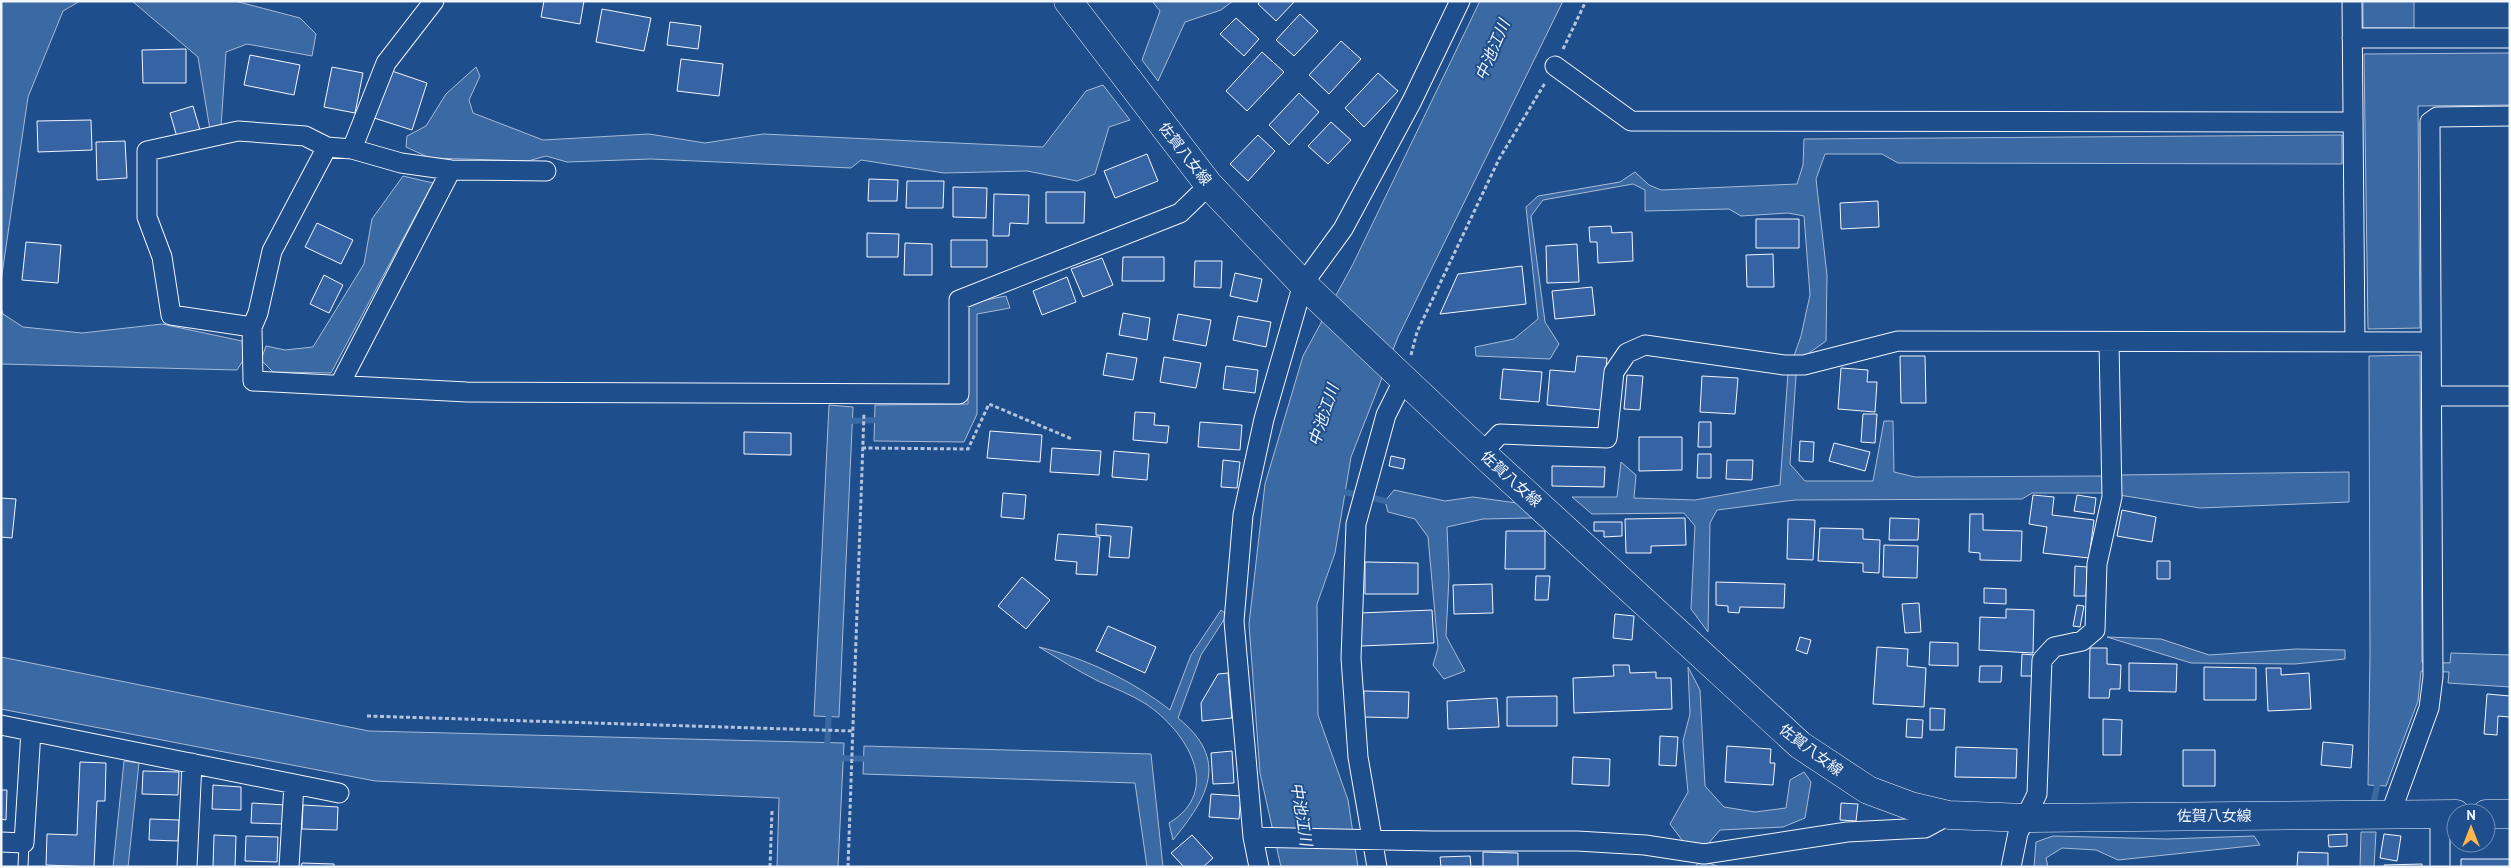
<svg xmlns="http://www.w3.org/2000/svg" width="2511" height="868" font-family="'PT Sans','Noto Sans JP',sans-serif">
<rect width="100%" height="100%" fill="#1f4e8c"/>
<path fill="#3b69a3" stroke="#a8bbd7" d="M1,1H80L63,11L28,97L1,281Z
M132,1H235L300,18L316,34L312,56L247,44L226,52L221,127L210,130L198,57Z
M1152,1H1233L1221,10L1185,22L1158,81L1142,60L1160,11Z
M1480,1H1563L1398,337L1351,457L1335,553L1317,604L1318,715L1348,800L1358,867H1281L1260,773L1249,624L1265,484L1303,356L1353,264Z
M2363,1H2414V28H2363Z
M2510,53V105L2418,106L2420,328L2368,329L2364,54Z
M476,67L480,76L469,100L473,113L543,140L649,134L705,143L763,134L1043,147L1086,91L1103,85L1130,120L1109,127L1095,174L1077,181L1027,171L944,173L861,160L851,168L651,159L567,162L546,156L528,161L430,158L406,147L407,136L426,126L446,94Z
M2342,135V164L1898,163L1882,154H1825L1816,179L1827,275L1826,341L1802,358L1796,376L1790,464L1805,481H1873L1884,421H1893L1894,472L1915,477L2104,476V493H2032L2022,499L1795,500L1717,510L1710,523L1708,632L1691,609L1695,526L1684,513L1592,514L1572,497H1617L1621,462L1636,475L1634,498L1695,500L1780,485L1788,373L1801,336L1810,295L1804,216L1788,213L1741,216L1729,209L1645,211V190L1633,184L1543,200L1531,216L1545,322L1559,344L1550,359L1476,356L1475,347L1514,339L1538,319L1526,207L1538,196L1620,182L1635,172L1649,185L1661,190L1797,184L1803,165L1804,139Z
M403,176L433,183L331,373L273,372L261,360L266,346L285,350L313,347L364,264L372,219Z
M1006,296L1010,308L977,314V414L964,442L874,441L875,405L968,404L967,314L970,303Z
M1,308L3,314L23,327L82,333L162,324L242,341L244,359L237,370L1,364Z
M2420,355L2422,662L2450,663L2451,653L2510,655V687L2448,683L2449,672L2421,671L2418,701L2386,786L2368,785L2370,655L2369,356Z
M829,405L853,407L839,717L814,716Z
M2349,472V502L2200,508L2119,495L2118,475Z
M1394,490L1445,501L1473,497L1517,503L1532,518L1483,519L1447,527L1449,577L1446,636L1465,671L1444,679L1433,665L1438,648L1428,537L1415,519L1388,512L1385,501Z
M1221,610L1227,615L1201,655L1178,718C1230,760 1208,797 1173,840L1169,823C1224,790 1186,731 1146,704C1132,695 1114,688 1098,681C1078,671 1059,659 1039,647C1085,658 1133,681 1170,710L1191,655Z
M2107,637L2161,639L2209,655L2296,649L2345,650V659L2295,664L2191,663Z
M1,657L369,731L844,743L838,867H777L779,798L375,781L1,709Z
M1688,667L1700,690L1705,786L1724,807L1755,812L1786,808L1790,780L1804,772L1811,782L1805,818L1783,827L1720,830L1708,844L1701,845L1702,860L1719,867H1695L1698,863L1695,845L1685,844L1670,824L1688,792L1683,741L1690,714Z
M864,746L1151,754L1163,867H1147L1135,783L863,774Z
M124,761L139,763L128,867H113Z
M2361,832H2376L2374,867H2360Z
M2053,836L2167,839L2254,836L2260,845L2118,860L2096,850L2062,848L2046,858L2048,867H2034L2036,842Z"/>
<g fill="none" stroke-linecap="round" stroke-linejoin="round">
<path stroke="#3b69a3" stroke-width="6" d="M846,421L881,420
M1338,491L1354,494
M1373,498L1385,501
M827,749L829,709
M836,758L871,759
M2372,809L2379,777"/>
</g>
<path fill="#3563a3" stroke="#f2f6ff" d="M544,1H584L580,24L541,17Z
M1260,1H1295L1276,21L1258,4Z
M602,9L651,18L644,51L596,42Z
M1300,14L1318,31L1294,56L1276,40Z
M1236,18L1259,39L1244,56L1220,34Z
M670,22L701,26L698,49L667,45Z
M1341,41L1361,59L1329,94L1309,75Z
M186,49V83H143L142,50Z
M1262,52L1284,72L1247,111L1226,91Z
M250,55L300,65L294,95L244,85Z
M681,59L723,64L719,96L677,91Z
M332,67L363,73L355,113L324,107Z
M389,70L427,83L412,130L374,118Z
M1378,73L1398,91L1364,127L1345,108Z
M1299,93L1319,112L1289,145L1269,125Z
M193,106L200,130L177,137L170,113Z
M91,120L92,150L38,152L37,121Z
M1331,122L1351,140L1328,164L1308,146Z
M1258,135L1275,151L1248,181L1230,164Z
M125,141L127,178L97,180L96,142Z
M1147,154L1158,181L1115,198L1104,171Z
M869,179L898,180L897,201H868Z
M907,181H944L943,208H906Z
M953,187L987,188L986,218L953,217Z
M1046,192H1085L1084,223H1046Z
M994,194L1029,195L1028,224L1010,223L1009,236H993Z
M1878,201L1879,227L1841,229L1840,203Z
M1756,219H1799V248H1756Z
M317,223L353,240L341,264L305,247Z
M1611,226L1612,233L1632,232L1633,261L1598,263L1597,242H1590L1589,227Z
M867,233L899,234L898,257H867Z
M951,240H987V267H951Z
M26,242L61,245L58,283L22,280Z
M905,243L932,244V275H904Z
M1577,244L1579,282L1547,283L1546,246Z
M1773,254L1774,287H1747L1746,255Z
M1123,257H1164V281H1122Z
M1102,258L1113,285L1083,297L1071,269Z
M1195,261H1222L1221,288L1194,287Z
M1522,266L1526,304L1440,314L1458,274Z
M1235,273L1262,279L1257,302L1230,296Z
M324,275L343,285L329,313L310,304Z
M1067,277L1076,302L1042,315L1033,291Z
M1592,287L1595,315L1555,319L1552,291Z
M1123,313L1150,318L1147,340L1119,335Z
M1178,314L1211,320L1206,346L1173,340Z
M1238,316L1271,322L1266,347L1233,340Z
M1107,353L1137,358L1133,380L1103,375Z
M1577,356L1607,358L1602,410L1547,405L1550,370L1575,372Z
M1900,356H1925L1926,403H1901Z
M1164,357L1201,363L1196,388L1160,382Z
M1226,366L1258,370L1255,393L1223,389Z
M1841,368L1868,370L1867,382H1877L1875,412L1838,409Z
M1503,369L1542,372L1539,402L1500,399Z
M1627,375L1643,376L1640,410L1624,409Z
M1702,376L1738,378L1735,414L1700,412Z
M1135,412L1155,413L1154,425L1169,426L1167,443L1133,440Z
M1863,414H1877L1875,443L1861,442Z
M1200,422L1242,425L1240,450L1198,447Z
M1699,422H1711V447H1698Z
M990,431L1042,435L1040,462L987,458Z
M744,432L791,433V455L744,454Z
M1639,437H1682V470L1639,471Z
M1800,441L1814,442L1813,462L1799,461Z
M1834,443L1870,452L1865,471L1829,461Z
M1052,448L1101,451L1099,475L1050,472Z
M1114,451L1149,454L1147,480L1112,477Z
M1698,454H1711V478H1697Z
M1391,456L1405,459L1403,469L1389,466Z
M1223,460L1240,462L1237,488L1221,487Z
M1727,460H1753L1752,480L1726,479Z
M1552,466L1605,467L1604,487L1552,486Z
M1003,493L1026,495L1024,519L1001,517Z
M2033,495L2054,497L2052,515L2094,520L2089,558L2043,553L2047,527L2029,524Z
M2077,495L2096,498L2094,514L2074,511Z
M1,498L16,499L12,538L1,537Z
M2122,510L2156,517L2152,542L2117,536Z
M1970,514H1983V530L2022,531L2021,561L1980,560V553L1969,552Z
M1685,518L1686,545L1651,546V553H1626L1625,519Z
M1890,518L1919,519L1918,540H1889Z
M1788,519L1815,520L1813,560L1787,559Z
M1594,522H1622V536L1604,537V531H1594Z
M1096,524L1132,527L1129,558L1109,557L1111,536L1096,535Z
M1820,528L1863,529V539L1880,540L1879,573L1863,572V563L1818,561Z
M1506,531H1545V569H1505Z
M1058,534L1100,537L1097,575L1076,574L1077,562L1055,560Z
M1884,545L1918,546L1917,578L1883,577Z
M2157,561H2170V579H2157Z
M1365,562L1418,563V594H1365Z
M2075,566L2087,567L2086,596H2074Z
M1536,576H1550L1548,600H1535Z
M1022,577L1050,600L1026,629L998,606Z
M1716,582L1785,584L1784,608L1740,607L1739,613L1728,612V606L1716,605Z
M1492,584L1493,613L1454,614L1453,585Z
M1984,588L2006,589V604L1984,603Z
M1919,603L1921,632L1905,633L1902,604Z
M2077,605L2084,606L2080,627L2073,626Z
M2006,609L2034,610L2033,653L1979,650L1980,617L2006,618Z
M1432,610L1434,643L1361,646L1360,613Z
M1615,614L1634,616L1632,640L1613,638Z
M1108,626L1156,647L1145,673L1096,651Z
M1800,637L1811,640L1807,654L1796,650Z
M1930,642L1958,643V666L1929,665Z
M1877,647L1908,649L1907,666L1926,668L1924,707L1873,704Z
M2090,648H2107V664L2121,665L2120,689H2110L2109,698H2089Z
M2022,654L2034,655L2033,676H2021Z
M2129,663L2177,664L2176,692L2129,691Z
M1613,665H1629L1630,673L1656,672V678H1671L1672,709L1574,713L1573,678L1614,676Z
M1980,666H2002L2001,682H1979Z
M2204,667L2256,668V700H2204Z
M2266,668H2281V675L2309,673L2311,709L2268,711Z
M1228,673L1232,718L1202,721L1201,703L1218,674Z
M1364,691L1409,692L1408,718L1363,717Z
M2487,694L2510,696V717L2498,716L2497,735L2484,734Z
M1557,696V726H1507V697Z
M1497,698L1499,727L1448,729L1447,701Z
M1930,708L1945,709L1944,730H1930Z
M1907,719L1923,720L1922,738L1906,737Z
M2103,719L2122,720L2121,755H2103Z
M1660,736L1678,737L1676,766L1659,765Z
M2323,742L2353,745L2351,768L2321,765Z
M1727,746L1771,749L1770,763H1775L1773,785L1725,782Z
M1956,747L2017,749L2016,778L1955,777Z
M2183,750H2215V786H2183Z
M1232,751L1234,783L1213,784L1211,753Z
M1573,757L1610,759L1609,786L1572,784Z
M80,762L106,763L105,801H97L94,867L46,865L47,834L77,835Z
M143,771L179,772L178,795L142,794Z
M213,785L241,787V810L212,809Z
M1,790H7L6,820L1,819Z
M1211,794L1241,796L1239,819L1209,817Z
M252,803L285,805L284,824L251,823Z
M1841,803L1858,804L1856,821L1840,820Z
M303,805L338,807L337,830L302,829Z
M150,819L179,820L178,841L149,840Z
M2347,834V846L2329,847L2328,835Z
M2384,834L2401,836L2397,861L2380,858Z
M214,835L236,836L235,867H213Z
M1192,835L1213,858L1203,867H1184L1171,853Z
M246,836L278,837L277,862L245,861Z
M1483,852L1518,853V867H1483Z
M2298,852L2328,853V867H2297Z
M1470,856L1471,867H1441L1440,857Z
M2461,859H2510V867H2461Z
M302,863L334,864V867H301Z
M2422,864V867H2384V865Z"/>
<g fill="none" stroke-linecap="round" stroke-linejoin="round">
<g stroke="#f2f6ff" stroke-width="11">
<path id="service" d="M23,867L24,843"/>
</g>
<g stroke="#f2f6ff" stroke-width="21">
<path id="minor" d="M434,1L386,63L352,149L327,147L305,136L238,131L147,151V217L162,257L171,315L252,327L253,381L467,392L959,394V300L1180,213L1209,185
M2352,1L2355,342
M2352,38H2510
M1555,66L1631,121L2353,122
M352,149L401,163L451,170L546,171
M252,327L258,313L272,251L327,147
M340,384L451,170
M2432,396H2510
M1482,453L1500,434L1607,438L1614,372L1627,353L1645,345L1784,365H1804L1898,341L2431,342
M1,725L339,793
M2390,815L2429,708L2433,677L2430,122L2437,117L2510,116
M1253,837L1432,841H1577L1645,845L1704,854L1847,832L1925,828L1949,815
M1,842L24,843L31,731
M187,867L192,763
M289,867L294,784
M1259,867L1253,837L1234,621L1243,515L1264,419L1303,284L1343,229L1412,101L1460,1
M1377,867L1358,757L1351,658L1356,524L1386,415L1404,379
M2011,867L2018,833L2037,794L2042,660L2054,647L2082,641L2095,630L2097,564L2112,497L2109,342
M2440,867V814"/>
</g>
<g stroke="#f2f6ff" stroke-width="29">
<path id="primary" d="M1068,1L1209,185L1303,284L1482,453L1800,745L1868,790L1911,806L1949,815L2025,818L2456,814
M2486,814H2510"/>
</g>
<path stroke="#b3c4dc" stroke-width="3" stroke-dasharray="4 2.5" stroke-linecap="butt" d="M1563,49L1586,1
M1411,355L1417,332L1499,159L1545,83
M862,448L968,449L989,404L1072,439
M367,716L853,731
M770,867L772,811
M848,867L864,413"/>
<use href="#service" stroke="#1f4e8c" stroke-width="9"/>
<use href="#minor" stroke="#1f4e8c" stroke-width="19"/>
<use href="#primary" stroke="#1f4e8c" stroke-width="28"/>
</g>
<g text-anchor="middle" stroke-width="4" stroke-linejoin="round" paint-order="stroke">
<g font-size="15" fill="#f2f6ff" stroke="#1f4e8c">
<text transform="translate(1185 154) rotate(52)" y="5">佐賀八女線</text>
<text transform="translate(1511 479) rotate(42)" y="5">佐賀八女線</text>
<text transform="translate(1811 750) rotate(37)" y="5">佐賀八女線</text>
<text x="2214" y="821">佐賀八女線</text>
</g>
<g font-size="16" font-style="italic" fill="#f2f6ff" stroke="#1f4e8c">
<text transform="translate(1492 50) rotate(-67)" y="6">中池江川</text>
<text transform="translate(1323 415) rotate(-72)" y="6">中池江川</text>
<text transform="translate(1302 814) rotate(81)" y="6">中池江川</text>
</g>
</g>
<rect width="2511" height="868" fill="none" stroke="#f2f6ff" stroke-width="5"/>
<g transform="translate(2471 828)"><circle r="24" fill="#1f4e8c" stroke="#7391ba"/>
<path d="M0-4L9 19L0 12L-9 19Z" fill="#ffb74d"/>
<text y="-8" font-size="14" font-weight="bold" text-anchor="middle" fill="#f2f6ff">N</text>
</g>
</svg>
